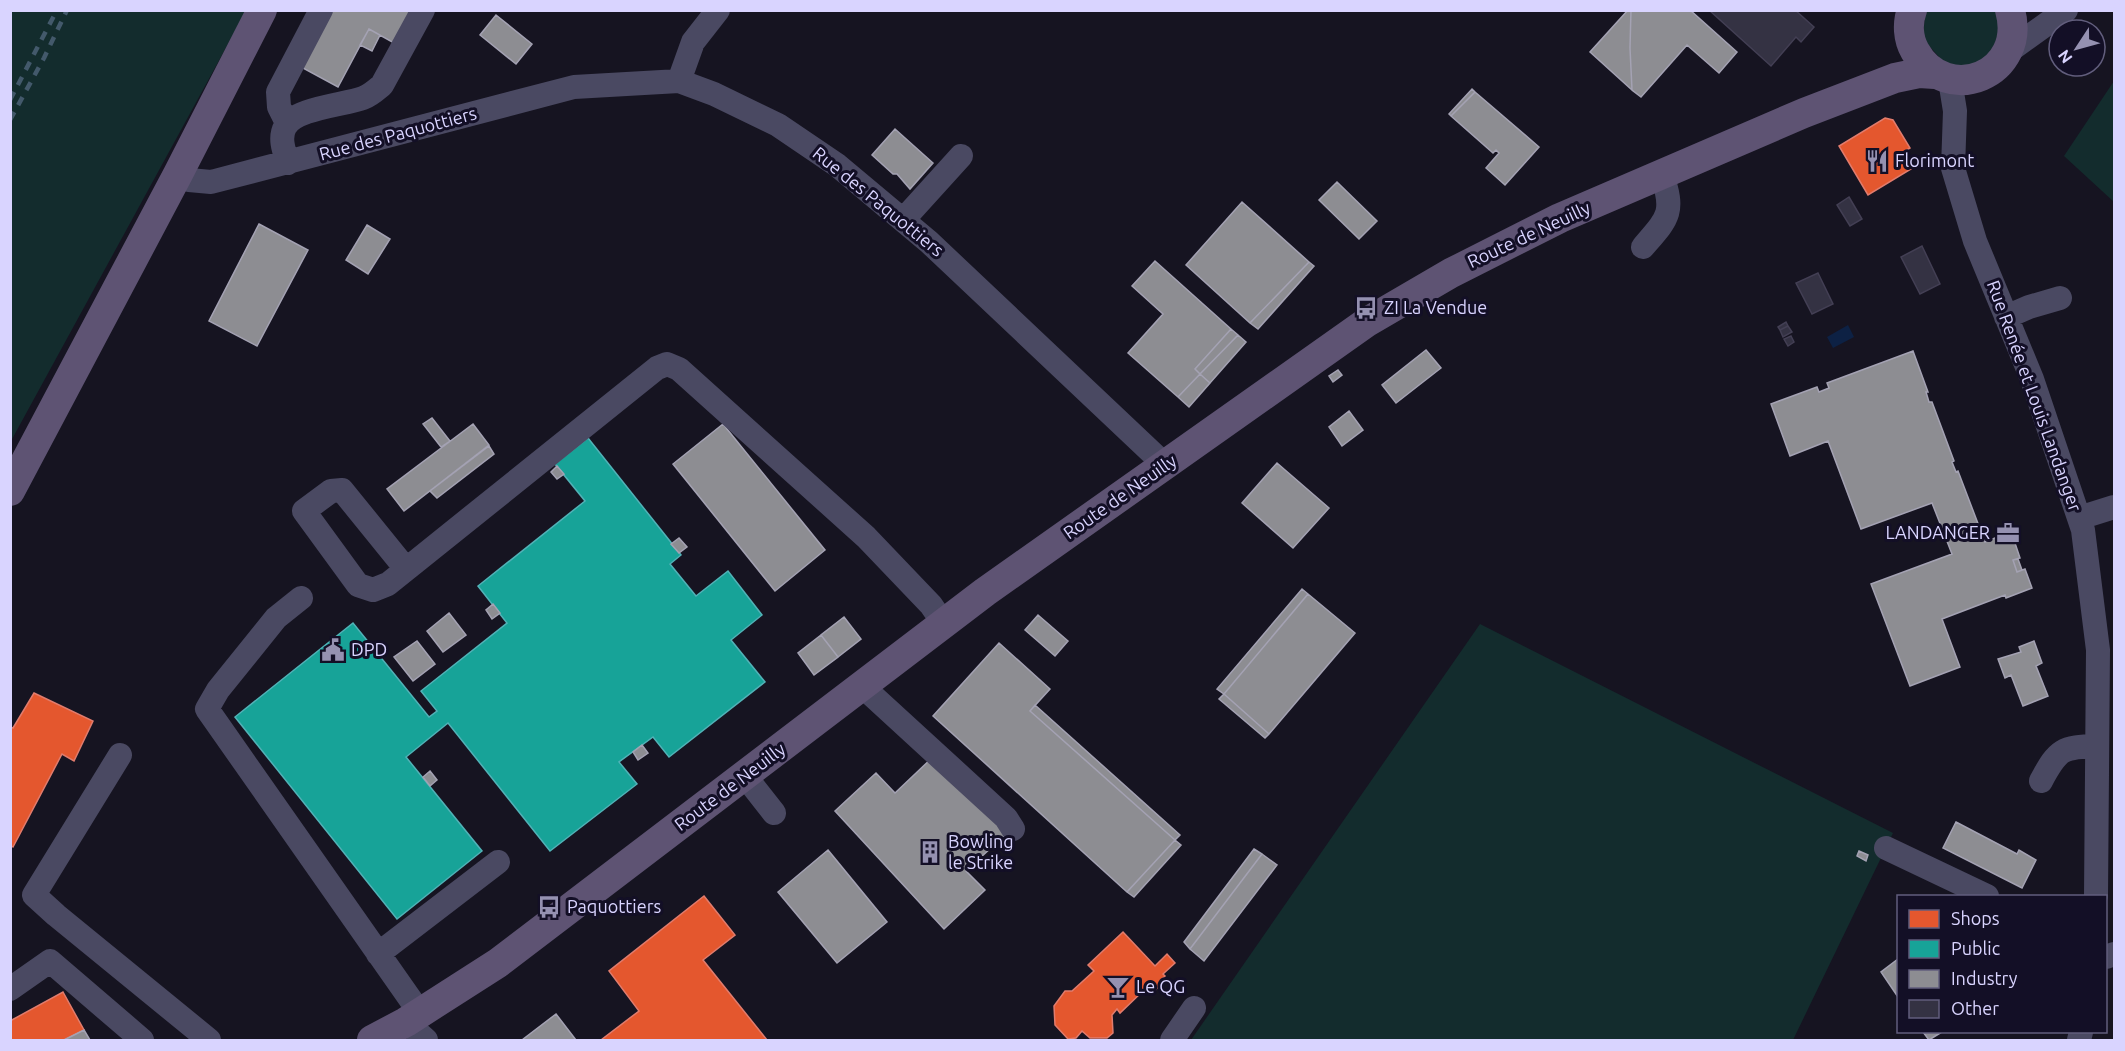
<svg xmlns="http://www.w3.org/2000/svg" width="2125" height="1051" font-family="Ubuntu,sans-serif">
<rect width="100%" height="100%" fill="#161421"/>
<path fill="#132c2d" d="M11,11H246L11,441Z
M1927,11H1998L2002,23L1989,61L1949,68L1923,39L1925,14Z
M2114,81V202L2064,156Z
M1480,624L1893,833L1793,1040H1191Z"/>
<path fill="#0d2144" d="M1848,325L1854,337L1833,348L1827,337Z"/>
<path fill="#e4572e" stroke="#e17c6d" stroke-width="1.5" d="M1885,118L1893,120L1910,148L1902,153L1911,169L1868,195L1839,146Z
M34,693L93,721L74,761L62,754L13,847L10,845V727L13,728Z
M704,896L735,935L703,960L767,1040H601L639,1011L609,971Z
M1123,932L1155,966L1167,954L1175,963L1163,974L1165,976L1160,981L1163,983L1152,993L1144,990L1120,1013L1117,1009L1112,1015L1113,1033L1107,1038H1090L1082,1031L1076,1038L1068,1039L1055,1025L1054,1006L1065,991H1072L1094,971L1088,965Z
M63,992L84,1030L64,1040H10V1021Z"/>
<path fill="#17a398" stroke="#51b2b7" stroke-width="1.5" d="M588,438L681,555L670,564L696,596L728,571L762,615L731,640L765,682L669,757L653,737L619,762L637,784L550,851L448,723L406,757L482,851L397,919L235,717L353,623L429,717L437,711L421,691L507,623L478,586L585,501L555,464Z"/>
<path fill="#8d8d92" stroke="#a4a2b3" stroke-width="1.5" d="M331,10H411L394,43L369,29L338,87L301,67Z
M1628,10H1631L1630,48L1632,90L1590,52Z
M1631,10H1690L1737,52L1719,73L1687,45L1641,97L1632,90L1630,48Z
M496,15L532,44L516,64L480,35Z
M369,29L380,35L372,51L360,45Z
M1472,89L1475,92L1451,116L1449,114Z
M1475,92L1539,147L1505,185L1486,168L1499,153L1496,150L1493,153L1451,116Z
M895,129L933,163L910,189L897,174H893L872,155Z
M1337,182L1377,221L1359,239L1319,200Z
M1242,202L1309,262L1250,323L1186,265Z
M259,224L308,250L257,346L209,321Z
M367,225L390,239L368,274L346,260Z
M1155,261L1231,329L1195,369L1200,374L1178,397L1128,353L1163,314L1132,286Z
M1309,262L1314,266L1258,329L1250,323Z
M1231,329L1238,335L1200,374L1195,369Z
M1238,335L1246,342L1210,383L1200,374Z
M1426,350L1441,368L1396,403L1382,385Z
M1913,351L1928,392H1926L1929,402H1932L1954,461L1952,462L1956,472L1958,471L1985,542L2005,534L2013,537L2020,558L2013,560L2017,572L2025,569L2032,588L2006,598L2005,595L1942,619L1960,667L1910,686L1871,584L1952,554L1932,503L1861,529L1828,441L1790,456L1771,404L1817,387L1819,392L1829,388L1827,383Z
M1338,370L1342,375L1333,382L1329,376Z
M1200,374L1210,383L1189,407L1178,397Z
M1349,411L1363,430L1342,446L1329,427Z
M432,418L450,441L441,447L423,424Z
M473,424L489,445L404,511L387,489Z
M723,424L825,550L775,591L673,464Z
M489,446L494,454L437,498L430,491Z
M1277,463L1329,508L1293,548L1242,503Z
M557,466L564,474L557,479L551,472Z
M679,538L687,547L679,553L671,544Z
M2018,559L2022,570L2017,572L2013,560Z
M1302,589L1308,594L1224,694L1217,689Z
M1308,594L1355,633L1269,734L1224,694Z
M493,604L500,613L492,619L486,610Z
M449,613L466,635L443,652L427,631Z
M1038,615L1068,641L1055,656L1025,630Z
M844,617L861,639L838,657L821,635Z
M821,635L838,657L814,675L798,653Z
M417,641L435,664L413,681L394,657Z
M2034,641L2042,663L2036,666L2048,696L2023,706L2011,675L2005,678L1998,659L2021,652L2019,647Z
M999,643L1050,689L1030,711L1175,840L1127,892L933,716Z
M1224,694L1269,734L1265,738L1219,699Z
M1035,705L1180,835L1175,840L1030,711Z
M642,745L648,753L638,760L633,752Z
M934,756L1006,834L966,871L985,890L944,929L835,811L876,773L895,793Z
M430,771L437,780L430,786L423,777Z
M1956,822L2017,854L2019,850L2036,860L2022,888L1943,848Z
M1175,840L1181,845L1134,897L1127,892Z
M1254,849L1262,854L1190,949L1184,942Z
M828,850L887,922L837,963L778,892Z
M1859,851L1868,855L1866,861L1857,856Z
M1262,854L1277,865L1204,961L1190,949Z
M1898,959V997L1881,972Z
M556,1014L576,1040H522Z
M84,1030L90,1040H64Z
M1923,1032H1942L1929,1040Z"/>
<path fill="#343243" stroke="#433f54" stroke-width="1.5" d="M1709,10H1795L1814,27L1801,42L1796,37L1771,66Z
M1849,197L1862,219L1850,226L1837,205Z
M1922,246L1940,284L1920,294L1901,257Z
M1818,273L1833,304L1812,314L1796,283Z
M1786,322L1788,326L1780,330L1778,327Z
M1788,326L1792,332L1783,337L1780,330Z
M1791,336L1794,342L1788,346L1784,339Z"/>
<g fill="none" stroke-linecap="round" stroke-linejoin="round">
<path stroke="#4a4962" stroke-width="24" d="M2009,51L2066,10
M1950,80L1955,111L1953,168L1975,241L2032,379L2083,530L2098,650L2096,896
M679,81L693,42L718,10
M287,123L279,107L278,92L321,10
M288,163C284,151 279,138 285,127C295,108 344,105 363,98C371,95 376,90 382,85L423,10
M178,174L189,180L211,182L574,87L679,81L714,94L778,125L837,165L929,242L1165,465
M903,220L961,156
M1643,247C1668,218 1675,213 1662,175
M2006,317L2029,307L2060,298
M2079,518L2114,507
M406,569L342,490L331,491L304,511L358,585L373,590L388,584L657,368L667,364L679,369L866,537L931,605L944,624
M301,598L276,618L218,690L207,709L420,1013
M862,686L1006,818L1013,829
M120,755L34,895L56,915L209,1040
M745,776L774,813
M2041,781C2058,749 2062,747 2097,746
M1886,848L1987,896
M378,954L498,862
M2106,957L2114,954
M10,989L50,961L142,1040
M406,1022L426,1040
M1172,1040L1194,1008
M2079,1040L2081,1032"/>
<path stroke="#5e5373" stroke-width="30" d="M1912,10C1907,23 1908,39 1915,51C1947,108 2028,74 2010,10
M10,491L178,174L262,10
M372,1040L406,1022L498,963L985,592L1367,322L1451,273L1560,218L1804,113L1895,78L1919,73L1935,74"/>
<path stroke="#43596b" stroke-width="4.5" stroke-dasharray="9 8" stroke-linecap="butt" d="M10,100L57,10
M10,120L44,58L67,10"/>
</g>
<defs>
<g id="restaurant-bare" transform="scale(1.8)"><path d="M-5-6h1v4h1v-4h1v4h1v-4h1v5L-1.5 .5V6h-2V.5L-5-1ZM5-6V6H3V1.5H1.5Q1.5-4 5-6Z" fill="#9591b1" stroke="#130f26" stroke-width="2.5" paint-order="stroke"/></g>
<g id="bus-bare" transform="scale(1.8)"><path d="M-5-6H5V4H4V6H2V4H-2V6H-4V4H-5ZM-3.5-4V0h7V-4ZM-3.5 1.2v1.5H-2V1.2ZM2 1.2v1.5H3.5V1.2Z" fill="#9591b1" stroke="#130f26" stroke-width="2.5" paint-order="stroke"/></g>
<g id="office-bare" transform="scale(1.8)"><path d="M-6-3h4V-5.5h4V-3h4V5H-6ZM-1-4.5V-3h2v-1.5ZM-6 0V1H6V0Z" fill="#9591b1" stroke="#130f26" stroke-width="2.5" paint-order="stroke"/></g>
<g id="civic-bare" transform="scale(1.8)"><path d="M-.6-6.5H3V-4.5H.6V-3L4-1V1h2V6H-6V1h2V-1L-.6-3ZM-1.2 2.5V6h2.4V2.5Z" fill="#9591b1" stroke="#130f26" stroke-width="2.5" paint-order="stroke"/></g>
<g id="building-bare" transform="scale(1.8)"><path d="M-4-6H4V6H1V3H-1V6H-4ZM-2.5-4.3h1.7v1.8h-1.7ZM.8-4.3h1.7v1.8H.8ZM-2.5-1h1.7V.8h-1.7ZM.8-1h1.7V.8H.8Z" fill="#9591b1" stroke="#130f26" stroke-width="2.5" paint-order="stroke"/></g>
<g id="bar-bare" transform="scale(1.8)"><path d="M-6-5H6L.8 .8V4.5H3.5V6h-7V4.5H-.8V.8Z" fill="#9591b1" stroke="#130f26" stroke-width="2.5" paint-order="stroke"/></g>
</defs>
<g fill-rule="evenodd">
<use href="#restaurant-bare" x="1877" y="161"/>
<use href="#bus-bare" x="1366" y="308"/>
<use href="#office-bare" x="2008" y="533"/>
<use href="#civic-bare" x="333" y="650"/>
<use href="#building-bare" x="930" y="852"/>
<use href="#bus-bare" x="549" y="907"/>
<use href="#bar-bare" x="1118" y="987"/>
</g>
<g text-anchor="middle" stroke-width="6" stroke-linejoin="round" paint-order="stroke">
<g font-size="18" fill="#d9d4ff" stroke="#130f26">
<text transform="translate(398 134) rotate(-15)" y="6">Rue des Paquottiers</text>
<text transform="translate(878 202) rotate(39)" y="6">Rue des Paquottiers</text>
<text transform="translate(1529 235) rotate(-25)" y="6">Route de Neuilly</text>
<text transform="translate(2034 396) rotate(70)" y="6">Rue Renée et Louis Landanger</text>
<text transform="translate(1120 497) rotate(-35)" y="6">Route de Neuilly</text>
<text transform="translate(730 787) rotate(-37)" y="6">Route de Neuilly</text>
</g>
<g font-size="18" fill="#d9d4ff" stroke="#130f26" text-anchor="start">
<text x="1895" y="167">Florimont</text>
<text x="1384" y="314">ZI La Vendue</text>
<text x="1990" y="539" text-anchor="end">LANDANGER</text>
<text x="351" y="656">DPD</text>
<text x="948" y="848">Bowling<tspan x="948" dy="21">le Strike</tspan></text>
<text x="567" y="913">Paquottiers</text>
<text x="1136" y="993">Le QG</text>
</g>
</g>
<rect width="2125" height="1051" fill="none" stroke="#d9d4ff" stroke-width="24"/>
<rect x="1897" y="895" width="210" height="138" fill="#130f26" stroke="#625e7d" stroke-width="1.5"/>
<rect x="1909" y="910" width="30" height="18" fill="#e4572e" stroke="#625e7d" stroke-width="1.5"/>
<text x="1951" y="925" font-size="18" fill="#d9d4ff">Shops</text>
<rect x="1909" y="940" width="30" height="18" fill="#17a398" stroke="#625e7d" stroke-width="1.5"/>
<text x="1951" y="955" font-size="18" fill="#d9d4ff">Public</text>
<rect x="1909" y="970" width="30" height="18" fill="#8d8d92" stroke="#625e7d" stroke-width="1.5"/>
<text x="1951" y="985" font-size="18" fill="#d9d4ff">Industry</text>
<rect x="1909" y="1000" width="30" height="18" fill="#343243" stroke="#625e7d" stroke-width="1.5"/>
<text x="1951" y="1015" font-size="18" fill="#d9d4ff">Other</text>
<g transform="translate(2077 48) rotate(234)"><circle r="28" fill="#130f26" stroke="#625e7d" stroke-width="1.5"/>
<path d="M0-4.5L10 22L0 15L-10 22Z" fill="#9591b1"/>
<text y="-9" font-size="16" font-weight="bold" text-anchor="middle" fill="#d9d4ff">N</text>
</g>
</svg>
